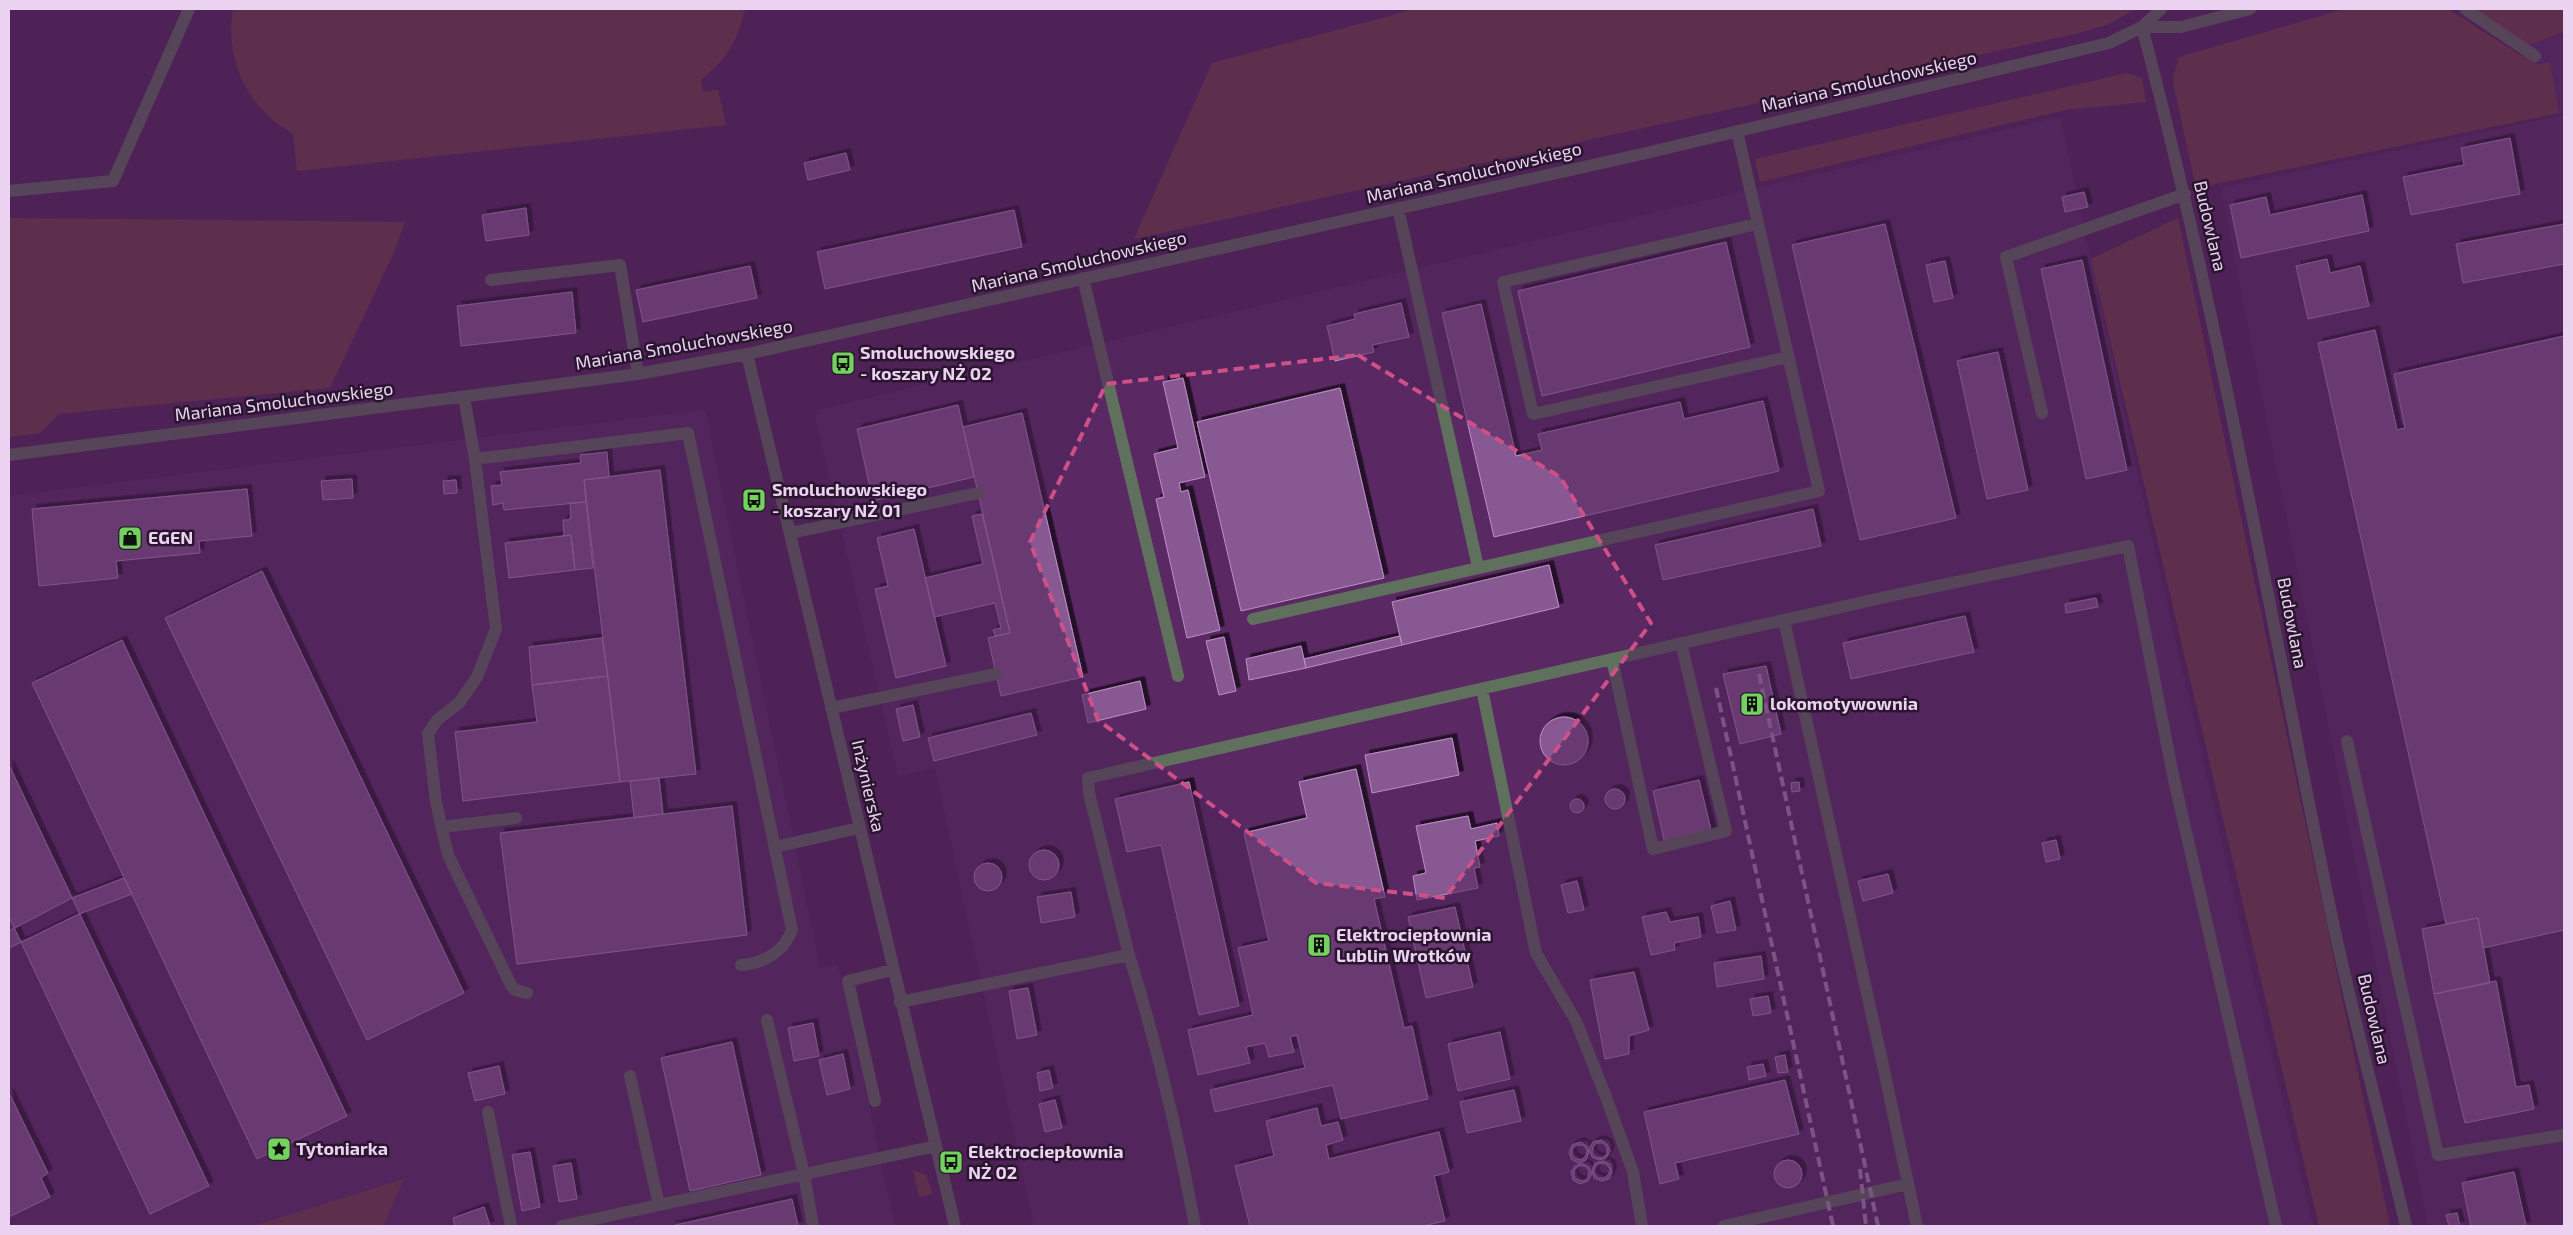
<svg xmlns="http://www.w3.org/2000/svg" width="2573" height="1235" font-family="'Exo 2',sans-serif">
<defs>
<filter id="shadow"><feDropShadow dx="4.5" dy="-4.5" stdDeviation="0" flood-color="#0009"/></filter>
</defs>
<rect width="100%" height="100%" fill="#4e2357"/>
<path fill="#5a2964" d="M2564,32V113H2559L2550,62L2539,64L2519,54L2526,46Z
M2564,115V1226H2428L2221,188Z
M2060,117L2138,477L2252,973L2313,1226H1034L935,768L898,776L814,411Z
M705,410L820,968L838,965L895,1226H383L403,1180L253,1226H9V496Z"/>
<path fill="#723e3e" d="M233,9H745C737,43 727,58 701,80L703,92L718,90L726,125L297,171L293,134C286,129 277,124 271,118C240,91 226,49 233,9Z
M1416,9H2135L2109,24L2075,34L1134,239L1212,63Z
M2345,9H2448L2519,54L2539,64L2550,62L2559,113L2196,188L2174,87L2173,78L2179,57Z
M2474,9H2564V32L2526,46Z
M2127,73L2142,78L2146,102L2065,110L1760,182L1755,159Z
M9,218L405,222L394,252L330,388L59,414L40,433L9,437Z
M2178,218L2390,1226H2319L2091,259Z
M913,1170L926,1175L933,1194L919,1197Z
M404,1179L383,1226H253Z"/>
<path fill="#875991" stroke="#bf8ec9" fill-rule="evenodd" filter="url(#shadow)" d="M2510,138L2520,194L2411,215L2403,177L2464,165L2461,148Z
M846,153L850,170L808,180L804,163Z
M2084,192L2088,207L2065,212L2062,197Z
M2362,195L2369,231L2241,258L2230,205L2266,197L2270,215Z
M526,208L529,235L486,241L482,215Z
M1014,210L1022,247L825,289L817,252Z
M1885,224L1956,518L1860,540L1792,245Z
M2564,224V264L2463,283L2456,244Z
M1726,242L1750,347L1542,396L1518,291Z
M2327,259L2330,273L2360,266L2369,306L2308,319L2296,266Z
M2082,260L2127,470L2086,479L2041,269Z
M1945,261L1953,298L1934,302L1926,265Z
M750,266L757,298L643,322L636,290Z
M572,292L576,333L461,346L457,306Z
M1401,303L1409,337L1372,345L1374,352L1335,361L1327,326L1355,319L1354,314Z
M1481,304L1516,456L1542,450L1538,434L1680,402L1684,419L1763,401L1779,471L1494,537L1442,313Z
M2375,330L2397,430L2405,428L2394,374L2564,336V930L2483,948L2478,918L2446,924L2318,343Z
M1998,352L2028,490L1987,499L1957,361Z
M1183,378L1205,477L1179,483L1181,492L1188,490L1220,630L1187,638L1156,499L1164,497L1154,454L1178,448L1163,382Z
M1340,388L1384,578L1241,611L1197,422Z
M958,405L974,477L873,501L857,429Z
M1022,413L1083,677L1001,696L988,638L1010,633L963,427Z
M607,452L609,477L584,480L586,502L504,510L503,503L493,505L491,486L502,485L500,472L581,463L580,455Z
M660,470L696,774L620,782L584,480Z
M352,479L353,498L323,500L321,481Z
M456,480L457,493L444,494L443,481Z
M247,489L252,536L199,541L200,553L116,561L118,578L39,586L32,509Z
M586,502L593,568L575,570L571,535L564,536L563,520H569L571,516L570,503Z
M1813,509L1821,546L1663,580L1655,545Z
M982,514L1010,633L995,636L993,630L1001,628L995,603L934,617L925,578L983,564L972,516Z
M914,529L946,666L896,678L875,589L888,586L877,538Z
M571,535L575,570L509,578L505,543Z
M1549,565L1559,607L1402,645L1392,602Z
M262,571L464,993L367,1040L165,618Z
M2096,598L2098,607L2066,613L2065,604Z
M1965,616L1974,652L1851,679L1843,643Z
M1400,636L1402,645L1306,668L1304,659Z
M1224,637L1236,691L1219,695L1206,641Z
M602,638L608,676L532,685L529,647Z
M122,640L347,1116L257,1159L32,683Z
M1301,646L1306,668L1249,680L1246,659Z
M1766,666L1781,734L1740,744L1723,674Z
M608,676L620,782L463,801L455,732L537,722L532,685Z
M1140,681L1146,709L1088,723L1082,695Z
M913,705L920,737L903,741L896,709Z
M1031,713L1037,735L934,761L928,738Z
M1540 741a24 24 0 1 1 48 0a24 24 0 1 1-48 0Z
M1452,738L1459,775L1372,793L1365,755Z
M9,765L209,1186L150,1214L9,917Z
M1356,769L1385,897L1374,899L1404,1028L1412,1026L1428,1099L1341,1119L1333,1085L1215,1112L1210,1090L1305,1068L1297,1035L1290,1037L1294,1052L1269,1057L1265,1043L1246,1047L1250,1063L1198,1075L1188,1030L1253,1015L1238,948L1269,941L1244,833L1307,818L1299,782Z
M659,778L663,814L634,818L630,781Z
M1699,780L1712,834L1665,844L1653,791Z
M1189,782L1239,1006L1199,1015L1161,845L1127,852L1115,799Z
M1799,782L1800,791L1792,792L1791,783Z
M1605 799a10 10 0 1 1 20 0a10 10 0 1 1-20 0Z
M1570 806a7 7 0 1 1 14 0a7 7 0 1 1-14 0Z
M732,806L747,935L517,964L500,833Z
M1468,816L1471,829L1497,823L1499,836L1475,841L1480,867L1474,868L1478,888L1417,900L1413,876L1426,873L1416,826Z
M2056,840L2060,859L2046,862L2042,843Z
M1029 865a15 15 0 1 1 30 0a15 15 0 1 1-30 0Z
M974 877a14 14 0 1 1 28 0a14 14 0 1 1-28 0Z
M1888,874L1893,893L1863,901L1858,881Z
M124,878L132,894L79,914L9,948V931L72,898Z
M1577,881L1584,910L1568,913L1561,885Z
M1071,892L1075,917L1041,923L1037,897Z
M1730,901L1736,930L1717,933L1711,906Z
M1455,907L1473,987L1426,998L1408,917Z
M1666,912L1670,922L1698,917L1701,937L1674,943L1675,950L1651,955L1642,917Z
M2478,918L2490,983L2434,994L2422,929Z
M1761,956L1764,979L1717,987L1714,963Z
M1634,972L1649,1030L1629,1036V1054L1605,1059L1590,980Z
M2496,981L2516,1087L2529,1085L2534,1109L2465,1123L2434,994Z
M1028,988L1037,1035L1017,1039L1009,991Z
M1768,996L1771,1013L1753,1016L1750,999Z
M813,1023L819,1056L794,1061L788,1028Z
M1500,1032L1510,1079L1458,1091L1448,1044Z
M732,1042L761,1175L690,1191L661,1058Z
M843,1054L850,1089L827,1095L819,1060Z
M1785,1055L1788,1072L1778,1073L1775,1057Z
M1763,1064L1766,1076L1749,1080L1747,1067Z
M499,1066L505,1094L475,1101L468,1073Z
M1049,1070L1053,1088L1040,1091L1037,1073Z
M1785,1080L1799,1134L1675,1163L1679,1179L1660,1184L1644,1112Z
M1514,1090L1521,1121L1467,1133L1460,1102Z
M9,1093L48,1173L41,1178L50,1197L9,1217Z
M1055,1100L1062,1128L1045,1132L1039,1104Z
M1317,1108L1321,1126L1338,1122L1343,1140L1326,1145L1329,1159L1439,1132L1449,1172L1434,1176L1445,1221L1423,1226H1250L1235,1166L1274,1156L1266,1121Z
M1601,1140L1607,1144L1610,1151L1606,1158L1599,1160L1592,1157L1589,1149L1593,1142ZM1597,1143H1603L1607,1148V1154L1602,1158L1596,1157L1592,1153L1593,1147Z
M1580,1142L1587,1146L1589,1153L1586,1160L1578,1163L1571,1159L1569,1152L1572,1145ZM1577,1145H1583L1587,1150L1586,1156L1581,1160L1576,1159L1572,1155V1149Z
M530,1152L540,1207L522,1211L512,1155Z
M1774 1174a14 14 0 1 1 28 0a14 14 0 1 1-28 0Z
M1603,1161L1610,1164L1612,1172L1609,1179L1601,1181L1594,1178L1592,1170L1595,1163ZM1600,1163L1606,1164L1610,1169L1609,1174L1604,1178H1598L1594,1173L1595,1167Z
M571,1163L577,1199L559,1202L553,1166Z
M1582,1163L1589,1167L1592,1174L1588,1181L1580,1184L1573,1180L1571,1172L1575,1166ZM1579,1166H1585L1589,1171L1588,1177L1584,1181L1578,1180L1574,1176V1170Z
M2514,1172L2526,1226H2471L2462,1183Z
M792,1199L798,1226H671Z
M484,1207L490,1226H455L453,1218Z
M2457,1213L2460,1226H2449L2446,1215Z"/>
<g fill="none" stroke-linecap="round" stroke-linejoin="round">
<path stroke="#5f705c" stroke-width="12" d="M2465,9L2535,56
M2142,27C2219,318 2270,614 2330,908C2352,1015 2381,1120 2406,1226
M2142,27H2181L2250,9
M9,191L113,181L189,9
M1398,208L1478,567
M1757,224L1503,282L1533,414L1788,357
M1083,278L1178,676
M491,280L620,265L638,374
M747,354L955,1226
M464,397L475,459
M2042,413L2006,257L2185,194
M9,455L638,374L747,354L1642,154L2109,43L2142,27L2161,9
M791,533L978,493
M1253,619L1819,491L1737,131
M1784,620L1884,1070L1917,1226
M1612,659L1653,849L1726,831L1681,643
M1482,689L1536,953L1576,1021L1606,1097L1633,1172L1642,1226
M831,708L996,674
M2347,741L2438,1155L2564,1135
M442,827L516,818
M775,847L859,828
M1129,955C1157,1045 1178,1134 1195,1226
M527,993L515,990L511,985L448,855L436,802L428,734L437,720L459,703L477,677L496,629L475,459L688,433L792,930C784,952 764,963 741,965
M900,1002L1129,955L1089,793L1088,778L1890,596L2128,546L2173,775L2276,1226
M767,1020L804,1174L813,1226
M630,1076L659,1205L936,1146
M875,1101L848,981L892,970
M488,1112L511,1226
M562,1226L659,1205
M1724,1226L1908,1184"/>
<path stroke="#b090b7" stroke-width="4" stroke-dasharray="10 5" stroke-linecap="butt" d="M1759,674L1878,1226
M1716,688L1833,1226
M1860,1169L1866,1226"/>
</g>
<path d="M0 0H2573V1235H0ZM1358,355L1560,477L1651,623L1445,898L1316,883L1098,720L1030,542L1106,384Z" fill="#4e2357" fill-opacity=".55" fill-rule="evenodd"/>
<path fill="none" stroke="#ce5088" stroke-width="4" stroke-dasharray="10 6" stroke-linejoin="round" d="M1358,355L1560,477L1651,623L1445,898L1316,883L1098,720L1030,542L1106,384Z"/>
<defs>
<g id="bus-square" transform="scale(1.25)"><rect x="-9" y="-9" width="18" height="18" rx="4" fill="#72d25d" stroke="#29162e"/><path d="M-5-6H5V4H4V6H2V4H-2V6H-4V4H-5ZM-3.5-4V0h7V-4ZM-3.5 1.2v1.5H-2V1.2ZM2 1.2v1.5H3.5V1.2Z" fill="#111"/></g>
<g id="shop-square" transform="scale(1.25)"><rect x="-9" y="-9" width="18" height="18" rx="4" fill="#72d25d" stroke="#29162e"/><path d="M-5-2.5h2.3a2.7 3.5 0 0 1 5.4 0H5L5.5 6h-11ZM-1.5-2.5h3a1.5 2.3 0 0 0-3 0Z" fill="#111"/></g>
<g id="building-square" transform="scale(1.25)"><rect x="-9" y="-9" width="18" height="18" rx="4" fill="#72d25d" stroke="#29162e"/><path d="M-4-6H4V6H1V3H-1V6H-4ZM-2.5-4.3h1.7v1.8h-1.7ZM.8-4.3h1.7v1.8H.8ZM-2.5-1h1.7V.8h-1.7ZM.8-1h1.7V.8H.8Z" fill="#111"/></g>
<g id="sight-square" transform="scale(1.25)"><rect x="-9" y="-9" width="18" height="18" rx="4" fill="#72d25d" stroke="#29162e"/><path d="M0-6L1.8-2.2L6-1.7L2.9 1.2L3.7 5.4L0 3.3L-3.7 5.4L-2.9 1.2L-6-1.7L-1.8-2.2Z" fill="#111"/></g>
</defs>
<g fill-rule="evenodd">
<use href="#bus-square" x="843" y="363"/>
<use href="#bus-square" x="754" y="500"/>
<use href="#shop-square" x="130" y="538"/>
<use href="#building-square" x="1752" y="704"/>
<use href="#building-square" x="1319" y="945"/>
<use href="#sight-square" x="279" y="1149"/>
<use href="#bus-square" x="951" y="1162"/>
</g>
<g text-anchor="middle" stroke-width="5" stroke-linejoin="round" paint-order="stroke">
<g font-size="18" fill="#ebd2f1" stroke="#29162e">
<text transform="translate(1869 82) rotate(-13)" y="6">Mariana Smoluchowskiego</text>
<text transform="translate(1474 173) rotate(-13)" y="6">Mariana Smoluchowskiego</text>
<text transform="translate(2210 226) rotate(77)" y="6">Budowlana</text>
<text transform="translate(1079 262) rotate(-13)" y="6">Mariana Smoluchowskiego</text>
<text transform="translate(684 345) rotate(-10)" y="6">Mariana Smoluchowskiego</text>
<text transform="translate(284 402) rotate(-7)" y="6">Mariana Smoluchowskiego</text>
<text transform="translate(2292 623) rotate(79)" y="6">Budowlana</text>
<text transform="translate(868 786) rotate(77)" y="6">Inżynierska</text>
<text transform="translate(2374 1019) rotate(77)" y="6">Budowlana</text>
</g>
<g font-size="18" font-weight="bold" fill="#ebd2f1" stroke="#29162e" text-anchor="start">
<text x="860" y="359">Smoluchowskiego<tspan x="860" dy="21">- koszary NŻ 02</tspan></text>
<text x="772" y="496">Smoluchowskiego<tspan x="772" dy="21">- koszary NŻ 01</tspan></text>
<text x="148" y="544">EGEN</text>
<text x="1770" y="710">lokomotywownia</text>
<text x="1336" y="941">Elektrociepłownia<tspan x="1336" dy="21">Lublin Wrotków</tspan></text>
<text x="296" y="1155">Tytoniarka</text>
<text x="968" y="1158">Elektrociepłownia<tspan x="968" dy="21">NŻ 02</tspan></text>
</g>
</g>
<rect width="2573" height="1235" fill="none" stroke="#ebd2f1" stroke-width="20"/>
</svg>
